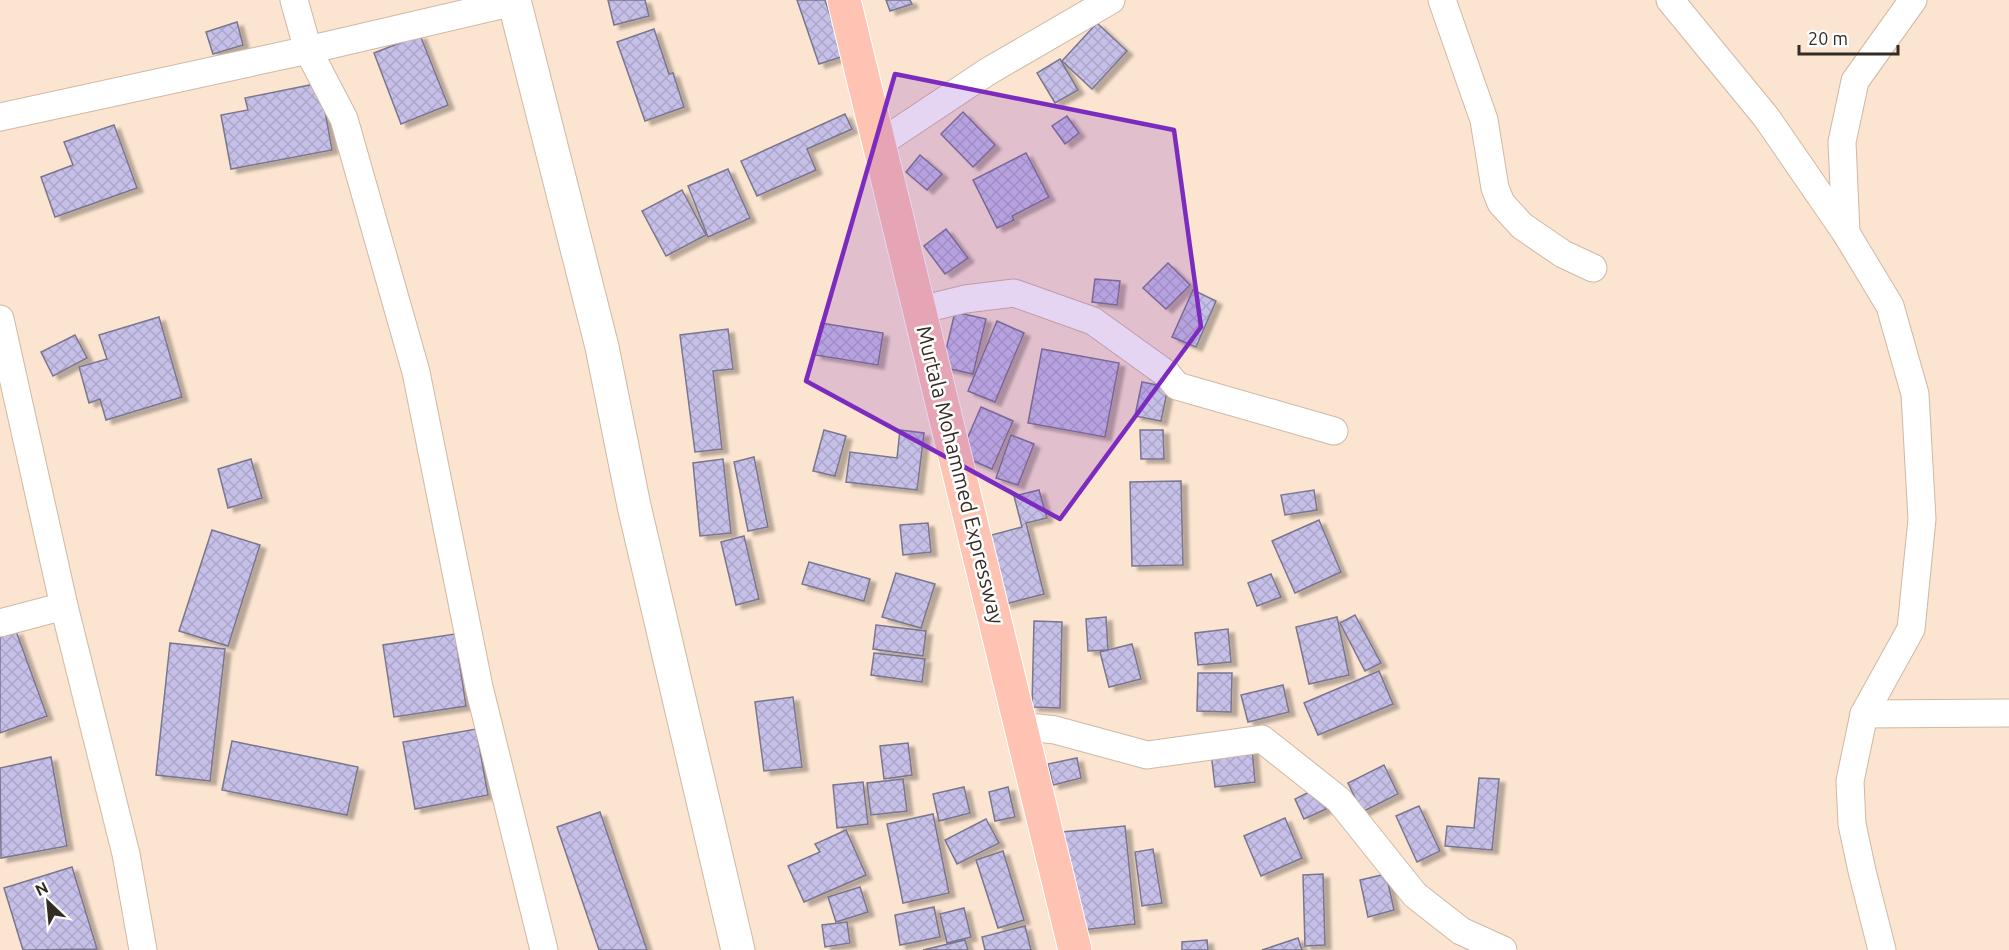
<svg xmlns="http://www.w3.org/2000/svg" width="2009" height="950" viewBox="0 0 2009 950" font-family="Ubuntu,sans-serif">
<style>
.building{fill:url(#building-cross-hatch);stroke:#7a768e;stroke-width:1.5;filter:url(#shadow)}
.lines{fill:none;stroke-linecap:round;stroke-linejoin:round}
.minor-casing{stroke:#cfb8a5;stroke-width:29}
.secondary-casing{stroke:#cfb8a5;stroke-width:35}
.primary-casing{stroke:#fff;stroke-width:35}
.minor{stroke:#fff;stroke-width:27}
.secondary{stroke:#fff;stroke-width:33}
.primary{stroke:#ffc3b3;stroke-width:33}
.marked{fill:#7b2cbf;fill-opacity:0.2;stroke:#7b2cbf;stroke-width:4.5;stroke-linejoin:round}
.labels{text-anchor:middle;stroke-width:5;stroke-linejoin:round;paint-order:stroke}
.street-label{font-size:21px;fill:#342b24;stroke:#fff}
</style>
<defs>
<pattern id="building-cross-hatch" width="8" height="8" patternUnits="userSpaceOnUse" patternTransform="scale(1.5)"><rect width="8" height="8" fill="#c6c0e9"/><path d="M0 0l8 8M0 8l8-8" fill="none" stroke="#aba5c8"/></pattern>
<filter id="shadow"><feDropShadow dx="6" dy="4" stdDeviation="1.5" flood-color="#0004"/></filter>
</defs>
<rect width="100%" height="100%" fill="#fbe4d0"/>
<g class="building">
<polygon points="608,0 645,0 649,16 614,25"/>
<polygon points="797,0 825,0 844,56 819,64"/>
<polygon points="886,0 910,0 912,4 890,11"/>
<polygon points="237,22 243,45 213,54 206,32"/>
<polygon points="1097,23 1127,51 1092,89 1062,61"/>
<polygon points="654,29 669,74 673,73 684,107 645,121 617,42"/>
<polygon points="420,35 448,105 401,124 374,53"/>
<polygon points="1060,59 1078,90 1055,103 1037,73"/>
<polygon points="320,83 332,150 231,169 221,115 248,110 245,98"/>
<polygon points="963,112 995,145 973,167 941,134"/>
<polygon points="845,114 852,129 807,149 816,170 757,196 741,161"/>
<polygon points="1067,116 1079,133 1065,144 1052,126"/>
<polygon points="114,125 137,188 55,217 41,177 73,165 64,142"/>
<polygon points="1026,153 1049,197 1012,216 1014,220 997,228 973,180"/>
<polygon points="920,155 942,174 927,190 906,172"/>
<polygon points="728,169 750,218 708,237 688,186"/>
<polygon points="682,190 706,235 666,256 642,211"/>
<polygon points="946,229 968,258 945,274 924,246"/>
<polygon points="1168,263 1190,285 1166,309 1143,288"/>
<polygon points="1095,279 1120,281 1117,305 1092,302"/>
<polygon points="1193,290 1216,301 1196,347 1172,337"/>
<polygon points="955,312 986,319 973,374 942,367"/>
<polygon points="159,317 182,397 106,420 100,399 89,403 79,367 107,359 99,335"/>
<polygon points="997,321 1024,333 995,402 968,391"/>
<polygon points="821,323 883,333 878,365 815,355"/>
<polygon points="728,329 733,369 713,371 722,449 695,452 680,335"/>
<polygon points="75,335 87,358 53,376 41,352"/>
<polygon points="1042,349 1119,363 1105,437 1028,423"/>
<polygon points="1142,382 1168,387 1161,421 1135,416"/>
<polygon points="981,407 1013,421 992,469 960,455"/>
<polygon points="824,430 846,436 835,476 813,471"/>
<polygon points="900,430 924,433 917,490 846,482 850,452 897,458"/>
<polygon points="1140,430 1163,430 1164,459 1141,459"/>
<polygon points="1011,435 1034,444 1018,485 996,478"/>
<polygon points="754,457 768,527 748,531 734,462"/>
<polygon points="251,459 262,498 228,508 218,469"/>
<polygon points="723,459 731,533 700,536 693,463"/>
<polygon points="1181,481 1183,565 1132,566 1130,482"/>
<polygon points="1039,490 1047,518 1026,523 1044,594 1005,604 988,536 1022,527 1014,496"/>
<polygon points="1314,490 1317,510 1285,515 1281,495"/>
<polygon points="1319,520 1341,572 1295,593 1272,541"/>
<polygon points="928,523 931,552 903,555 900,525"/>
<polygon points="212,530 260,545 228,646 179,631"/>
<polygon points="744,536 759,599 736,605 721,542"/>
<polygon points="809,562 870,579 864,601 802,584"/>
<polygon points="896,573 935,584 921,628 882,617"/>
<polygon points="1271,574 1281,597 1257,606 1248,583"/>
<polygon points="1355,615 1381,663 1365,671 1340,623"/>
<polygon points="1106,617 1108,650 1088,651 1086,619"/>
<polygon points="1337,617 1349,675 1309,684 1296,627"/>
<polygon points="1034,621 1062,622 1060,708 1032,707"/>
<polygon points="876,625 926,631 923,656 873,649"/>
<polygon points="1228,629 1231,662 1198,665 1195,633"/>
<polygon points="16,631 47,716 0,733 0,637"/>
<polygon points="455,634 466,706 394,717 383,645"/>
<polygon points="170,643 225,649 210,781 156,775"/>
<polygon points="1132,644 1141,679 1109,687 1100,652"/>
<polygon points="874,653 925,659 922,682 871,675"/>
<polygon points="1379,671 1393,704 1318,735 1304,703"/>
<polygon points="1198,673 1232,673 1231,712 1197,711"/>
<polygon points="1283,685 1289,712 1248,722 1241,695"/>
<polygon points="793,697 802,767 764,771 755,702"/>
<polygon points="476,729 488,795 415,809 403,742"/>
<polygon points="232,741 358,767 347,815 222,790"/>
<polygon points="908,743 912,775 884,779 880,746"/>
<polygon points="1252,748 1255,782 1215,787 1211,752"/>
<polygon points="51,757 67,846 1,858 0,768"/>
<polygon points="1077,758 1081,778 1053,785 1048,764"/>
<polygon points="1384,765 1398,794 1362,812 1348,783"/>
<polygon points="1479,778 1499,779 1492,850 1445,846 1447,826 1474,828"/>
<polygon points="903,779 907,811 871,815 867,783"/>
<polygon points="863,782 868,824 837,828 833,785"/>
<polygon points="964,787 970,813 939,821 933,794"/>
<polygon points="1008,787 1015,817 995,821 989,792"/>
<polygon points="1317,788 1326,809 1304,819 1295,799"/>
<polygon points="1419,806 1440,851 1417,862 1396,816"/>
<polygon points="600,812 647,950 599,950 557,827"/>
<polygon points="933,814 949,893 903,903 887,824"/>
<polygon points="1285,818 1302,858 1261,876 1244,836"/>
<polygon points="986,819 999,843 957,864 945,840"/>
<polygon points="1125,826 1135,924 1072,931 1062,832"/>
<polygon points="846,830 866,875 804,902 788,866 820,852 815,844"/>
<polygon points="1153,849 1162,903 1142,906 1135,852"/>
<polygon points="1003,851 1024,920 998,928 976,860"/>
<polygon points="72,867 97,949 23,950 4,888"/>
<polygon points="1323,874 1325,945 1305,946 1303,875"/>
<polygon points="1386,874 1394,910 1368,917 1360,880"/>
<polygon points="860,887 868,912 836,922 828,897"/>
<polygon points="934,907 940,937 900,945 895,915"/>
<polygon points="964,908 971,937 947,943 940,914"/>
<polygon points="847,922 850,943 825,947 822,925"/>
<polygon points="1025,926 1031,950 985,950 982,937"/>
<polygon points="1298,938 1302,950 1262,950"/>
<polygon points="965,940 968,950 923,950"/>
<polygon points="1207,940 1208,950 1182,950 1182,942"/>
</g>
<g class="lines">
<defs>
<g id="minor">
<polyline points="294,0 308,50 344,119 416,372 479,687 544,950"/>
<polyline points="1442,0 1484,120 1495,188 1501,203 1522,226 1563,254 1593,268"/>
<polyline points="1670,0 1766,117 1846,233 1890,306 1915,394 1922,519 1911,629 1864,714 1850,781 1852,824 1862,871 1882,950"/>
<polyline points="0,117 308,50 514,2"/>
<polyline points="879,144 987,72 1111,0"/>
<polyline points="1846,233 1842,142 1855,81 1913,0"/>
<polyline points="920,310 965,299 1014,293 1093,321 1168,375 1177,386 1334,431"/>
<polyline points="0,319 64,606 126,854 143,950"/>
<polyline points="0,623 64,606"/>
<polyline points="1864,714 2009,713"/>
<polyline points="1020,726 1055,730 1147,755 1262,739 1339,800 1415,895 1461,931 1503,950"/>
</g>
<polyline id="secondary" points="514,0 602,347 634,506 738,950"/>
<polyline id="primary" points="844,0 1075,950"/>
</defs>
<use href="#minor" class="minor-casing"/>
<use href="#secondary" class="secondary-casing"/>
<use href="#primary" class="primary-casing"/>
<use href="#minor" class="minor"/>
<use href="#secondary" class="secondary"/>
<use href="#primary" class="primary"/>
</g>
<path class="marked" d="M895 74 1174 130 1201 327 1060 519 806 381Z"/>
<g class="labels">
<g class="street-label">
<text transform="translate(960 475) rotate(76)" y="7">Murtala Mohammed Expressway</text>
</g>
</g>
<g transform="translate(48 902) rotate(334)" stroke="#ffffff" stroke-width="4.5" paint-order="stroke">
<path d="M0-4.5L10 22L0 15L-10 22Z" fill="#342b24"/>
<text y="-9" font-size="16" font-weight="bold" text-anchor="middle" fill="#342b24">N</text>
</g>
<path d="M1799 45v9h99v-9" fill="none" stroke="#342b24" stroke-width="3"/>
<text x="1808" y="45" font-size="18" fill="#342b24" stroke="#ffffff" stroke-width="4.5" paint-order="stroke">20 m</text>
</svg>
